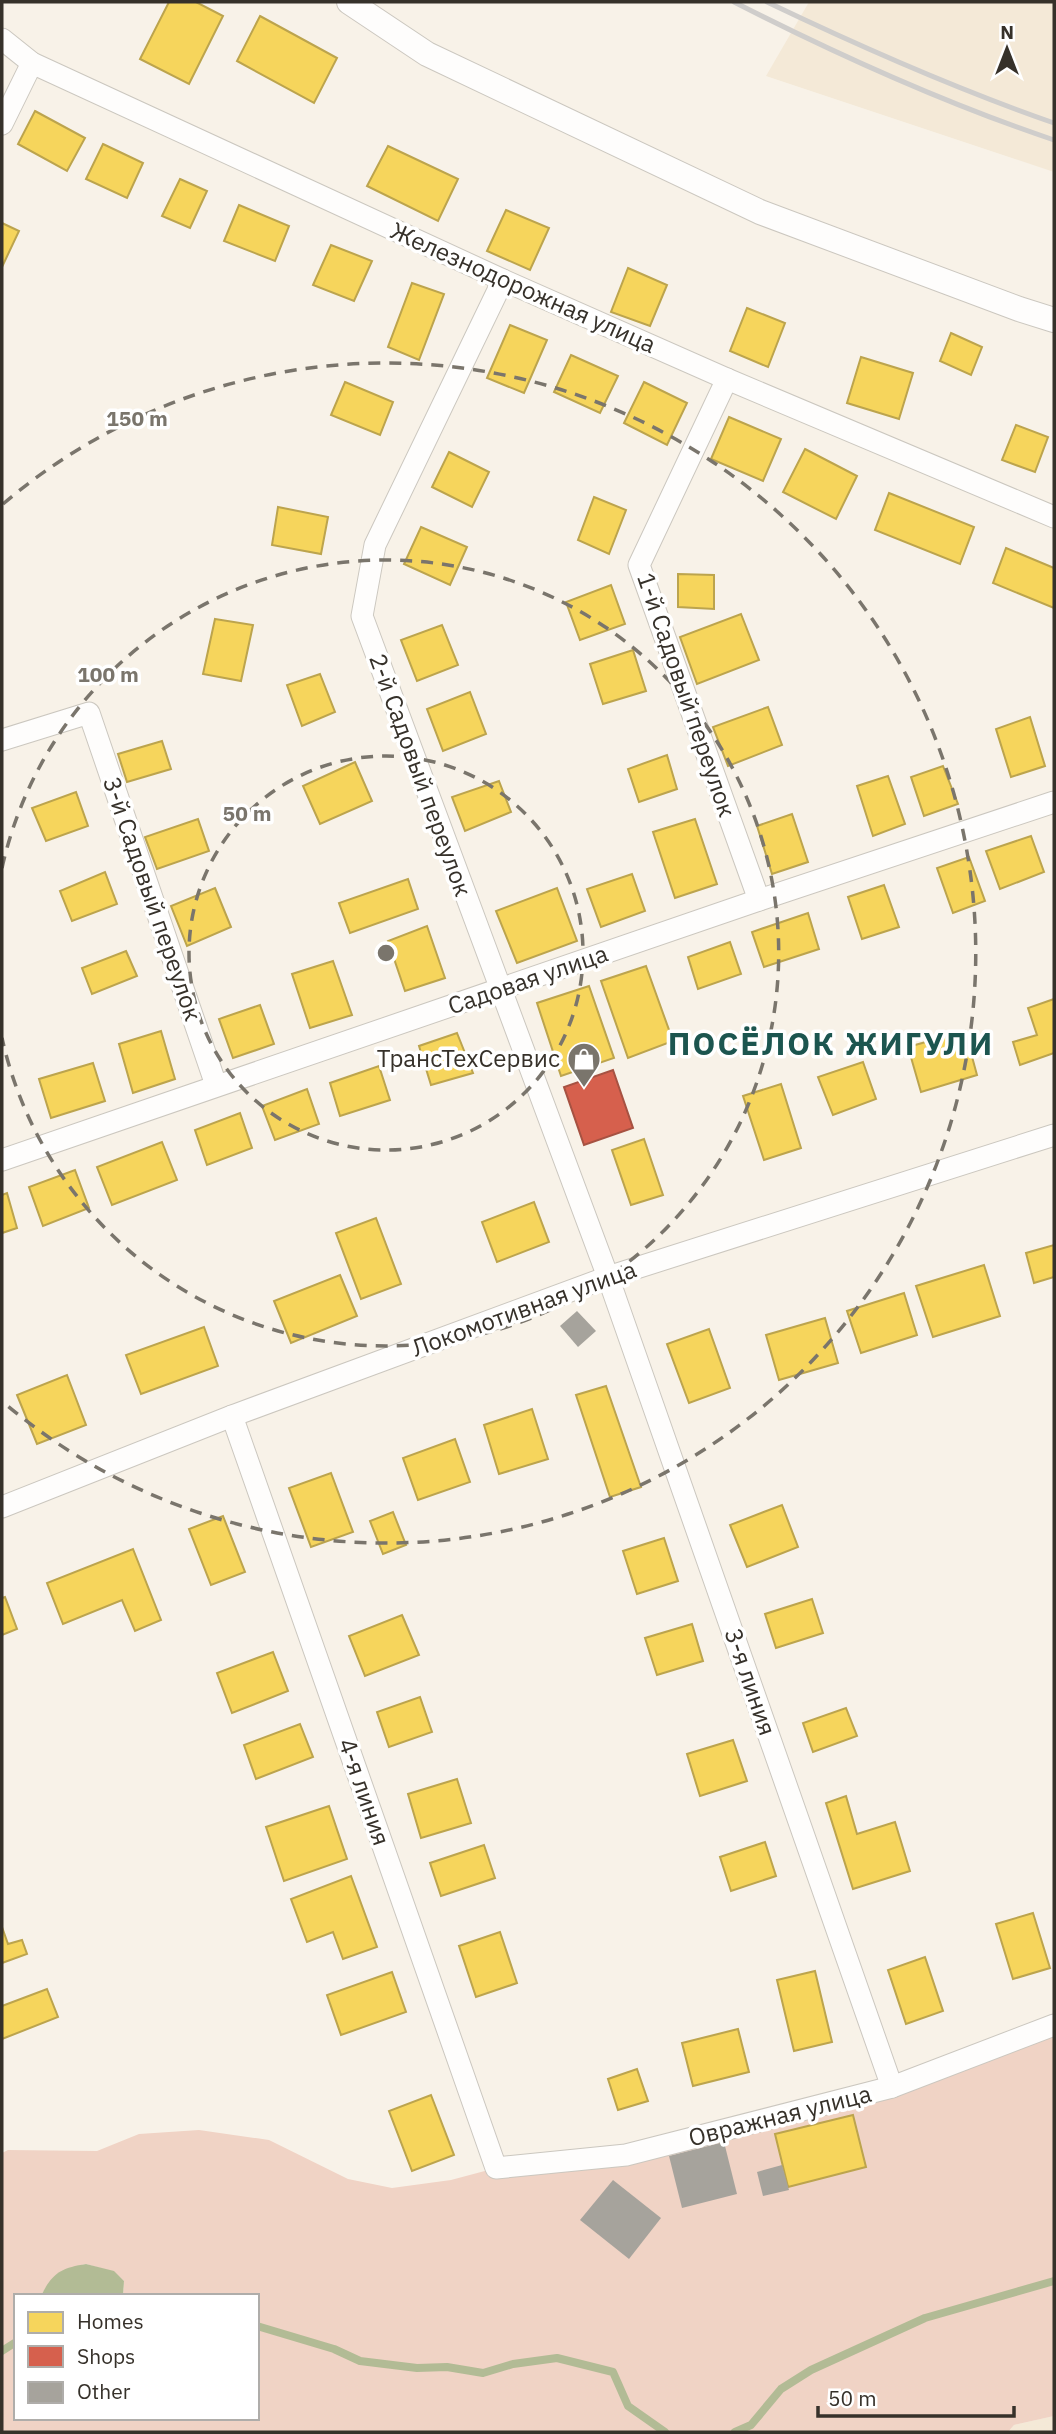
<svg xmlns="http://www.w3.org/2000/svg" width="1056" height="2434" viewBox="0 0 1056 2434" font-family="'IBM Plex Sans',sans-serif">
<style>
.built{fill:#f4e9d7}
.green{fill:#f0d3c5;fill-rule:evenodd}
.water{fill:#b2bb95}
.homes{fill:#f6d55c;stroke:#bca44d;stroke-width:2}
.shops{fill:#d6604d;stroke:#a65242;stroke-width:2}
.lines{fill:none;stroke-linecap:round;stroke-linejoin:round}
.stream{stroke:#b2bb95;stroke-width:8}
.building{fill:#a6a39c}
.minor-casing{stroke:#cbc7bf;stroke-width:23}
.tertiary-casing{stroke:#cbc7bf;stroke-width:26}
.minor{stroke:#fefdfc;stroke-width:21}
.tertiary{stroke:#fefdfc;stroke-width:24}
.rail{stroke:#cfcdcb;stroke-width:5}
.ring{fill:none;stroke:#7a756c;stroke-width:3.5;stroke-dasharray:12 9}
.labels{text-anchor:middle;stroke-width:7;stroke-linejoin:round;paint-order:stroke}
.street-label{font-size:24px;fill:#36312a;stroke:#fff}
.poi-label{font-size:24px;fill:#36312a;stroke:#fff;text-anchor:end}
.district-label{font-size:32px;font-weight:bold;letter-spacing:2px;fill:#1c554f;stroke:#fff}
.centre{fill:#7a756c;stroke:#fff;stroke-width:3.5}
.ring-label{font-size:21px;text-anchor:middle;font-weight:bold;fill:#7a756c;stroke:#fff;stroke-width:7;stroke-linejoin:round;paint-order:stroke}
</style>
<rect width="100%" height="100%" fill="#f8f2e8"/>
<g class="built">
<polygon points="809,2 1054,2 1054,172 766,76"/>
<polygon points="1054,2416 1054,2432 1008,2432 1014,2425"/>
</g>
<path class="green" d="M1054 2025V2416L1014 2425 1008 2432H2V2153L8 2150 97 2151 139 2134 199 2130 269 2140 348 2179 392 2188 451 2180 496 2168 626 2155 892 2087ZM86 2264 114 2272 124 2281 123 2296H257V2418H16V2348L14 2343 16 2296H41C49 2280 68 2267 86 2264Z"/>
<path class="water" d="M86 2264 114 2271 124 2281 123 2296H41C52 2273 61 2268 86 2264Z"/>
<g class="homes">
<polygon points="169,2 196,2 223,16 189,84 140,59"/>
<polygon points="260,16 337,58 314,103 237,61"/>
<polygon points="35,111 85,138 67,171 18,144"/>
<polygon points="103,144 143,163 127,198 86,179"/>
<polygon points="388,146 458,179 438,221 367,186"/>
<polygon points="180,179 207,191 190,228 162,216"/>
<polygon points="239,205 289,226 275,261 224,241"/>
<polygon points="506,210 549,228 530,270 487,251"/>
<polygon points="2,223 19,231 2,267"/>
<polygon points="331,245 372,261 354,301 313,285"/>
<polygon points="628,268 667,285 650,326 611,312"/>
<polygon points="412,283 444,294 419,360 388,347"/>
<polygon points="747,308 785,323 768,367 730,351"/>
<polygon points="510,325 547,340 524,393 487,378"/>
<polygon points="951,333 982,347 971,375 940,361"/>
<polygon points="571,355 618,376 600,413 554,392"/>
<polygon points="861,357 913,373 899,419 847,403"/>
<polygon points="345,382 393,402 380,435 331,415"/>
<polygon points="644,382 687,403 667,445 624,423"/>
<polygon points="729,417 781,439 763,481 711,459"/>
<polygon points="1016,425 1048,437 1035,472 1002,460"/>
<polygon points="805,449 857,476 836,519 783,492"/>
<polygon points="449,452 489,472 472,507 432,487"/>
<polygon points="889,493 974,527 960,564 875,530"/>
<polygon points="594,497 626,510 609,554 578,540"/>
<polygon points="278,507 328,517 321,554 272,545"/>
<polygon points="421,527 467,547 450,585 404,564"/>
<polygon points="1006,548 1054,568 1054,608 993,583"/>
<polygon points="678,574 714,575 714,609 678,607"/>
<polygon points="611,585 625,624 580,640 566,602"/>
<polygon points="741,614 759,660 697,684 680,637"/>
<polygon points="215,619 253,625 241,681 203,674"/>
<polygon points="442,625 458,665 417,681 401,640"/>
<polygon points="633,650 646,691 603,704 590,664"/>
<polygon points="320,674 335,712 302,726 287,685"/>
<polygon points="470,692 486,734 443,751 427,709"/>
<polygon points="768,707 782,745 728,766 713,727"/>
<polygon points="1030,717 1045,766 1011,777 996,729"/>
<polygon points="162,741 171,769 127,782 118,754"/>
<polygon points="667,755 677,789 639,802 628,769"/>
<polygon points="355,762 372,801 320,824 303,786"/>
<polygon points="943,766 958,804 924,816 911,777"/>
<polygon points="888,776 905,824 873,836 857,786"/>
<polygon points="499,781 511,812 465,831 452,797"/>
<polygon points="76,792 88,826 46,841 32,808"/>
<polygon points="792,814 808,862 772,874 757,826"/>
<polygon points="198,819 209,851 157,869 145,837"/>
<polygon points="695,819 717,884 675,898 653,832"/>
<polygon points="1031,836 1044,872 1000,889 986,851"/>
<polygon points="969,857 985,901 953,913 937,868"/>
<polygon points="105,872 117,904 72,921 60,891"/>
<polygon points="632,874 645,911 601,927 587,889"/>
<polygon points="408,879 418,909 350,933 339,903"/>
<polygon points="884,885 899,927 862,939 848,897"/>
<polygon points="215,888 231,927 187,946 171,906"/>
<polygon points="557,888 577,941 517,963 496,911"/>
<polygon points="808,913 819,949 764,967 752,932"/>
<polygon points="427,926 445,978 405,991 388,941"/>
<polygon points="730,942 741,974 698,989 688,957"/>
<polygon points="126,951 137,976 92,994 82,968"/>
<polygon points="333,961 352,1015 310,1028 292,974"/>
<polygon points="646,966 673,1041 628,1058 601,981"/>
<polygon points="589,986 614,1058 561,1076 537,1003"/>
<polygon points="1054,999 1054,1053 1020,1065 1013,1042 1037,1035 1028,1008"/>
<polygon points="260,1005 274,1044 233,1058 219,1019"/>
<polygon points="161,1031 175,1079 133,1093 119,1044"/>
<polygon points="965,1031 977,1075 921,1092 908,1047"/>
<polygon points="457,1033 473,1073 431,1085 419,1046"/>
<polygon points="863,1062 876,1099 833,1115 818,1077"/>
<polygon points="93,1063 105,1101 51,1118 39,1079"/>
<polygon points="379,1066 390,1100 340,1116 330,1083"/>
<polygon points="781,1084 801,1148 764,1160 743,1096"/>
<polygon points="307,1089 319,1124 275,1140 262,1106"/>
<polygon points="240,1113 252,1148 207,1165 195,1130"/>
<polygon points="644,1139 663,1195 631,1205 612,1150"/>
<polygon points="162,1142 177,1180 112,1205 97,1167"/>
<polygon points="75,1170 89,1208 43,1226 29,1187"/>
<polygon points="7,1193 17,1228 2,1233 2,1195"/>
<polygon points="534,1202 549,1242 497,1262 482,1222"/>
<polygon points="376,1218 401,1284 361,1299 336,1233"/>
<polygon points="1054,1245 1054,1277 1034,1283 1026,1253"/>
<polygon points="984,1265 1000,1316 933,1337 916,1286"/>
<polygon points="340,1275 357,1316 291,1343 274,1301"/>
<polygon points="904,1293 917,1335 861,1353 847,1311"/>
<polygon points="825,1318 838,1363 779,1380 766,1335"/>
<polygon points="204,1327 218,1366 141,1394 126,1355"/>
<polygon points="709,1329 730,1388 689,1403 667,1344"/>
<polygon points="67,1375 86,1425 37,1444 17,1395"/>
<polygon points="606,1386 641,1487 610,1497 576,1395"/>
<polygon points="532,1409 548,1459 499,1474 484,1425"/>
<polygon points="455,1439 470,1482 418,1500 403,1458"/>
<polygon points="331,1473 353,1532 311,1547 289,1488"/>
<polygon points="782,1505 798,1547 747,1567 730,1525"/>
<polygon points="393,1512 406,1545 383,1554 370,1521"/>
<polygon points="223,1516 245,1572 211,1585 189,1529"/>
<polygon points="664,1538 678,1581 637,1594 623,1551"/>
<polygon points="133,1549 161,1620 135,1631 122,1600 63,1624 47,1583"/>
<polygon points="5,1597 17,1629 2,1635 2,1598"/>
<polygon points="812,1599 823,1633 776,1648 765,1614"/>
<polygon points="402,1615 419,1655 365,1676 349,1636"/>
<polygon points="692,1624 703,1661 657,1675 645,1638"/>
<polygon points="273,1652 288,1691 232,1713 217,1673"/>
<polygon points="420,1697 432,1732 389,1747 377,1712"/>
<polygon points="846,1708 857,1736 813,1752 803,1723"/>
<polygon points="300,1724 313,1757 256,1779 244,1745"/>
<polygon points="733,1740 747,1781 700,1796 687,1754"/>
<polygon points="457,1779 471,1823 421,1838 408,1794"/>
<polygon points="846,1796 857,1834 895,1822 910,1871 853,1889 826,1803"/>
<polygon points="329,1806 347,1859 284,1881 266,1827"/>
<polygon points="765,1842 776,1876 731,1891 720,1857"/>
<polygon points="484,1845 495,1878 441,1896 430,1863"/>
<polygon points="351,1876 377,1947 343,1959 333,1932 307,1942 291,1899"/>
<polygon points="1033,1913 1050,1968 1013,1979 996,1924"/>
<polygon points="2,1927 8,1944 22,1940 27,1954 2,1963"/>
<polygon points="500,1932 517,1983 476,1997 459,1946"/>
<polygon points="925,1957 943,2011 906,2024 888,1970"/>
<polygon points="815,1971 832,2042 794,2051 777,1980"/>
<polygon points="392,1972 406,2012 341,2035 327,1995"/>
<polygon points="47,1989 58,2017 2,2039 2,2006"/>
<polygon points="738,2029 749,2072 693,2086 682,2043"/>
<polygon points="637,2069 648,2101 618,2110 608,2079"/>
<polygon points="431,2095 454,2155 412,2171 389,2111"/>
<polygon points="853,2115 866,2167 788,2187 775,2134"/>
</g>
<polygon class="shops" points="613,1070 633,1128 584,1145 564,1087"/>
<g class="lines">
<g class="stream">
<polyline points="257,2326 334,2349 360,2361 417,2368 447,2367 483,2373 513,2364 557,2358 613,2372 628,2406 665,2432"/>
<polyline points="2,2351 16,2342"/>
<polyline points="735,2432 751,2425 781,2389 811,2370 925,2318 1054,2281"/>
</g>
</g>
<g class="building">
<polygon points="577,1311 596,1331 578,1347 560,1326"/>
<polygon points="724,2142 737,2194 682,2208 669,2156"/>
<polygon points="782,2165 789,2190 763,2196 757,2172"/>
<polygon points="613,2180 661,2218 629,2259 580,2220"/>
</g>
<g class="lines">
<defs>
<g id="minor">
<polyline points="2,39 32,63 503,280 727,379 1054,517"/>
<polyline points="2,124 32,63"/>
<polyline points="503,280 375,545 362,616 608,1277 892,2087"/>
<polyline points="727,379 639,565 759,900"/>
<polyline points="2,740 89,713 216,1085"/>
<polyline points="2,1160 759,900 1054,802"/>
<polyline points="232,1416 496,2168 626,2155 892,2087 1054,2025"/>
<polyline points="2,1507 232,1416 608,1277 1054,1135"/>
</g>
<polyline id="tertiary" points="349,2 427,54 760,212 1019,309 1054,320"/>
</defs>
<use href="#minor" class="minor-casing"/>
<use href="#tertiary" class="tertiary-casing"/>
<use href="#minor" class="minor"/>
<use href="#tertiary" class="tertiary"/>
<g class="rail">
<path d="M734 2C838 55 944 103 1054 140"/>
<path d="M767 2C861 47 956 89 1054 123"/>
</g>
</g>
<g class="ring">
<circle cx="386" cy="953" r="197"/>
<path d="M2 868A393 393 0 1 1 2 1038"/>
<path d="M3 504A590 590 0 1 1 3 1402"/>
</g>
<defs>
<symbol id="shop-pin" viewBox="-11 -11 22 30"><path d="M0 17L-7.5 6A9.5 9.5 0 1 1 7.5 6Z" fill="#7a756c" stroke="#fff"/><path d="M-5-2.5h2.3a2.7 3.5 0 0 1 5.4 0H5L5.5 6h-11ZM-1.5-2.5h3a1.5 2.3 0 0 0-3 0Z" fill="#fff"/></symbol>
</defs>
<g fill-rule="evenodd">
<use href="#shop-pin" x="565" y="1040" width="38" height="52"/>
</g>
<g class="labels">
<g class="street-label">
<text transform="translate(523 288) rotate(24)" y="8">Железнодорожная улица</text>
<text transform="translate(686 695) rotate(71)" y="8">1-й Садовый переулок</text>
<text transform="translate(420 775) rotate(70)" y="8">2-й Садовый переулок</text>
<text transform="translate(152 899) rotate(71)" y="8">3-й Садовый переулок</text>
<text transform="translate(528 980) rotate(-19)" y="8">Садовая улица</text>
<text transform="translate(524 1309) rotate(-20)" y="8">Локомотивная улица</text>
<text transform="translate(750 1682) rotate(71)" y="8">3-я линия</text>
<text transform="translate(364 1792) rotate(71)" y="8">4-я линия</text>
<text transform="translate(780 2116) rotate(-14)" y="8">Овражная улица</text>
</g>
<g class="poi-label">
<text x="560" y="1067">ТрансТехСервис</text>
</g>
<g class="district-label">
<text x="831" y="1055">ПОСЁЛОК ЖИГУЛИ</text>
</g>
</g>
<circle cx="386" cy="953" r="10" class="centre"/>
<g class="ring-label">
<text x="137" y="426">150 m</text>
<text x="108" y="682">100 m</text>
<text x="247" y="821">50 m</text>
</g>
<rect width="1056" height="2434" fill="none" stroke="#36312a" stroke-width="7"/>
<rect x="14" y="2294" width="245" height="126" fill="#ffffff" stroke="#afadaa" stroke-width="2"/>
<rect x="28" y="2312" width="35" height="21" fill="#f6d55c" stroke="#afadaa" stroke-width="2"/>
<text x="77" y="2329" font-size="21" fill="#36312a">Homes</text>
<rect x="28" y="2346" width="35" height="21" fill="#d6604d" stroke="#afadaa" stroke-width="2"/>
<text x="77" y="2364" font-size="21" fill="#36312a">Shops</text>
<rect x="28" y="2382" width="35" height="21" fill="#a6a39c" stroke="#afadaa" stroke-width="2"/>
<text x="77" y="2399" font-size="21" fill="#36312a">Other</text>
<g transform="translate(1007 49)" stroke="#ffffff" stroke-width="5" paint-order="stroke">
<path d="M0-5L12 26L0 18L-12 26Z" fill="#36312a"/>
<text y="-10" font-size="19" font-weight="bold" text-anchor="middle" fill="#36312a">N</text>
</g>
<path d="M818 2406v10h196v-10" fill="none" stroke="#36312a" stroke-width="3.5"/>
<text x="828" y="2406" font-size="21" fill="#36312a" stroke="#ffffff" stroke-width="5" paint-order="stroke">50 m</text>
</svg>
